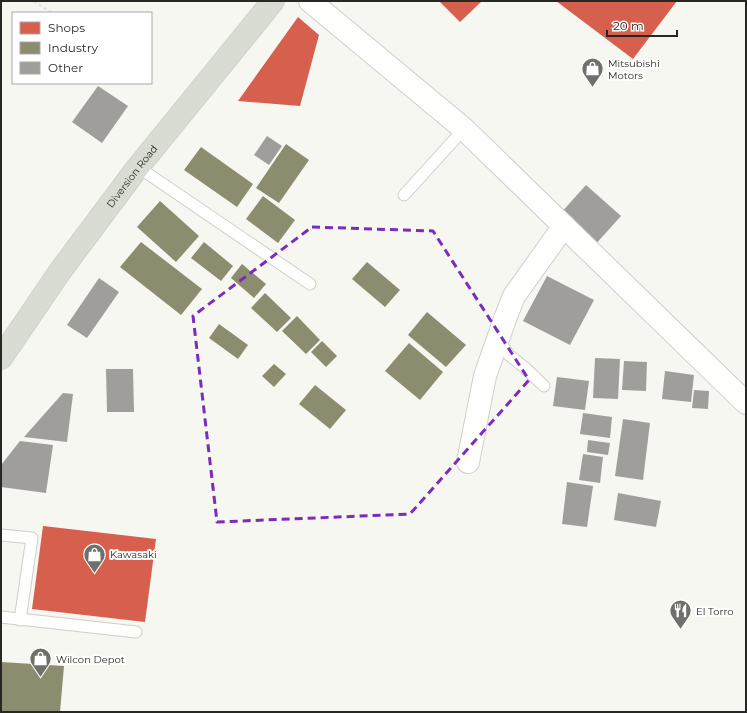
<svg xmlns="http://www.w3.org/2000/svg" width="747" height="713" viewBox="0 0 747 713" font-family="Montserrat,sans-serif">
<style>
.shops{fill:#d6604d}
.industry{fill:#8c8c6e}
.building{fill:#9f9e9a}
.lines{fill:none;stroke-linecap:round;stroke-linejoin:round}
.service-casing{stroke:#cececa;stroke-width:13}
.minor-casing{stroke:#cececa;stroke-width:24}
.tertiary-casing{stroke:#cececa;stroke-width:24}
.trunk-casing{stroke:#d1d1ce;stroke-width:24}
.path{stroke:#e0e0de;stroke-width:2.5;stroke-dasharray:3 3;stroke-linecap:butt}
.service{stroke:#fefefd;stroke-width:11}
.minor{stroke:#fefefd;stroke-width:22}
.tertiary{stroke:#fefefd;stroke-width:22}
.trunk{stroke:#d8dcd2;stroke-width:22}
.marked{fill:none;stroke:#7b2cbf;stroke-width:3;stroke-dasharray:8 5;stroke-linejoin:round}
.labels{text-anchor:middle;stroke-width:4;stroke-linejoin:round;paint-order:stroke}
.poi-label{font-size:10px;fill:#272823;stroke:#fff;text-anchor:start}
.street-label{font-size:10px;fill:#272823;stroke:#fff}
</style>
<rect width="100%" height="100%" fill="#f7f7f2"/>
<g class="shops">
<polygon points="439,1 482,1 460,22"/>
<polygon points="556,1 677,1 633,59"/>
<polygon points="298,17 319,35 300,106 238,101"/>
<polygon points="43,526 156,539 145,622 32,609"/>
</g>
<g class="industry">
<polygon points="286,144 309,160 279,203 256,188"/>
<polygon points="201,147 253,184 237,207 184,170"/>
<polygon points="263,196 295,220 278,243 246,219"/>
<polygon points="160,201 199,236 176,262 137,227"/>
<polygon points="141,242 202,289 181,315 120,267"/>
<polygon points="204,242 233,266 221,281 191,258"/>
<polygon points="367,262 400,290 385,307 352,279"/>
<polygon points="242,264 266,284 254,298 231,278"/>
<polygon points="265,293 291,318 277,332 251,308"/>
<polygon points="427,312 466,345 446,367 408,335"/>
<polygon points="297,316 320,340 306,354 282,331"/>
<polygon points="219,324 248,345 238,359 209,338"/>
<polygon points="322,341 337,356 326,367 311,352"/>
<polygon points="409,343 443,372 420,400 385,371"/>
<polygon points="274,364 286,374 274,387 262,376"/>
<polygon points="315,385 346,410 330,429 299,404"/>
<polygon points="1,662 64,666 60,712 1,712"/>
</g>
<g class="building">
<polygon points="98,86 128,106 102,143 72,122"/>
<polygon points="267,136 282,146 269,165 254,155"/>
<polygon points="586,185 621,216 594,246 559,215"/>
<polygon points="547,276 594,300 570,345 523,321"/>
<polygon points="99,278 119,292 87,338 67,325"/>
<polygon points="595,358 620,359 618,399 593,398"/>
<polygon points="624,361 647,362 646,391 622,390"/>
<polygon points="106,369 133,369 134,412 107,412"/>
<polygon points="665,371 694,375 691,402 662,399"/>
<polygon points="557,377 589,381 585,410 553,406"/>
<polygon points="694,390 709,391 708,409 692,408"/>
<polygon points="63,393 73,394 67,442 24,437"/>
<polygon points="583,413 612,417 610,438 580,434"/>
<polygon points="623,419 650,423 643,480 615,476"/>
<polygon points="588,440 610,443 608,455 587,452"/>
<polygon points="20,441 53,445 46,493 1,487 1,465"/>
<polygon points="583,454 603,457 600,483 579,480"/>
<polygon points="567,482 593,486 587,527 562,524"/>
<polygon points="618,493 661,501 656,527 614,520"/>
</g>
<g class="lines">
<defs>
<g id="service">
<polyline points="138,167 310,284"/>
<polyline points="404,195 464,129"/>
<polyline points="498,339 509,355 524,367 544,386"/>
<polyline points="1,535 32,538 20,620"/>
<polyline points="1,617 136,632"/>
</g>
<polyline id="minor" points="468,462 485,376 505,319 514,296 564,226"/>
<polyline id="tertiary" points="310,1 464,129 746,403"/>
<g id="trunk">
<path id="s1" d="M1 358 61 270 138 167 273 1"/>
</g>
</defs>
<use href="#service" class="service-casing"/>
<use href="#minor" class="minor-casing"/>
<use href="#tertiary" class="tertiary-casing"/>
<use href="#trunk" class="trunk-casing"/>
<polyline class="path" points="34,1 52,13"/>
<use href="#service" class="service"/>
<use href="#minor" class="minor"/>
<use href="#tertiary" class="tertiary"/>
<use href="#trunk" class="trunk"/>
</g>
<path class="marked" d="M312 227 433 231 529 380 410 514 217 522 193 316Z"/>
<defs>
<symbol id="shop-pin" viewBox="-11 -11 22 30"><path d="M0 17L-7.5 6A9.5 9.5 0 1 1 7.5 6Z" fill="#70706b" stroke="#fff"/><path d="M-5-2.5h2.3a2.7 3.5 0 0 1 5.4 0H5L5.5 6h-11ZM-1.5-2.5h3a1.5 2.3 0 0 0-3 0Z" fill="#fff"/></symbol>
<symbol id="restaurant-pin" viewBox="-11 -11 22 30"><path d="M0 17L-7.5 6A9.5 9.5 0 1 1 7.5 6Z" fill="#70706b" stroke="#fff"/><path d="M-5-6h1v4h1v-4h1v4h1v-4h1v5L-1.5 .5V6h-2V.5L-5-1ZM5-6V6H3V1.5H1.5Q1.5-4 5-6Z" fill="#fff"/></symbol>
</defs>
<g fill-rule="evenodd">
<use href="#shop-pin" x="580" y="56" width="25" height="34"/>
<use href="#shop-pin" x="82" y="542" width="25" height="34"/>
<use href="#restaurant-pin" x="668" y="598" width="25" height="34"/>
<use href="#shop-pin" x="28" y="646" width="25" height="34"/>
</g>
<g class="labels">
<g class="poi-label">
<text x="608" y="67">Mitsubishi<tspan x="608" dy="12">Motors</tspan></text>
<text x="110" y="558">Kawasaki</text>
<text x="696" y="615">El Torro</text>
<text x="56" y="663">Wilcon Depot</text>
</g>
<g class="street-label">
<text dy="4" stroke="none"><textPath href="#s1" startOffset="224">Diversion Road</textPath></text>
</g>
</g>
<rect width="747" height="713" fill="none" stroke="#272823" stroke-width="4"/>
<rect x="12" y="12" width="140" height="72" fill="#ffffff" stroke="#a9a9a7"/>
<rect x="20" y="22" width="20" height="12" fill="#d6604d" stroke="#a9a9a7"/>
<text x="48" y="32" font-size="12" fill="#272823">Shops</text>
<rect x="20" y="42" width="20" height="12" fill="#8c8c6e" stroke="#a9a9a7"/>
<text x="48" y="52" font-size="12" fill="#272823">Industry</text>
<rect x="20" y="62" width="20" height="12" fill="#9f9e9a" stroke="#a9a9a7"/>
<text x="48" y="72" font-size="12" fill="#272823">Other</text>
<path d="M607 30v6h70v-6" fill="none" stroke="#272823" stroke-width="2"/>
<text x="613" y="30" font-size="12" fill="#272823" stroke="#ffffff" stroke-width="3" paint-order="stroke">20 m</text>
</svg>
